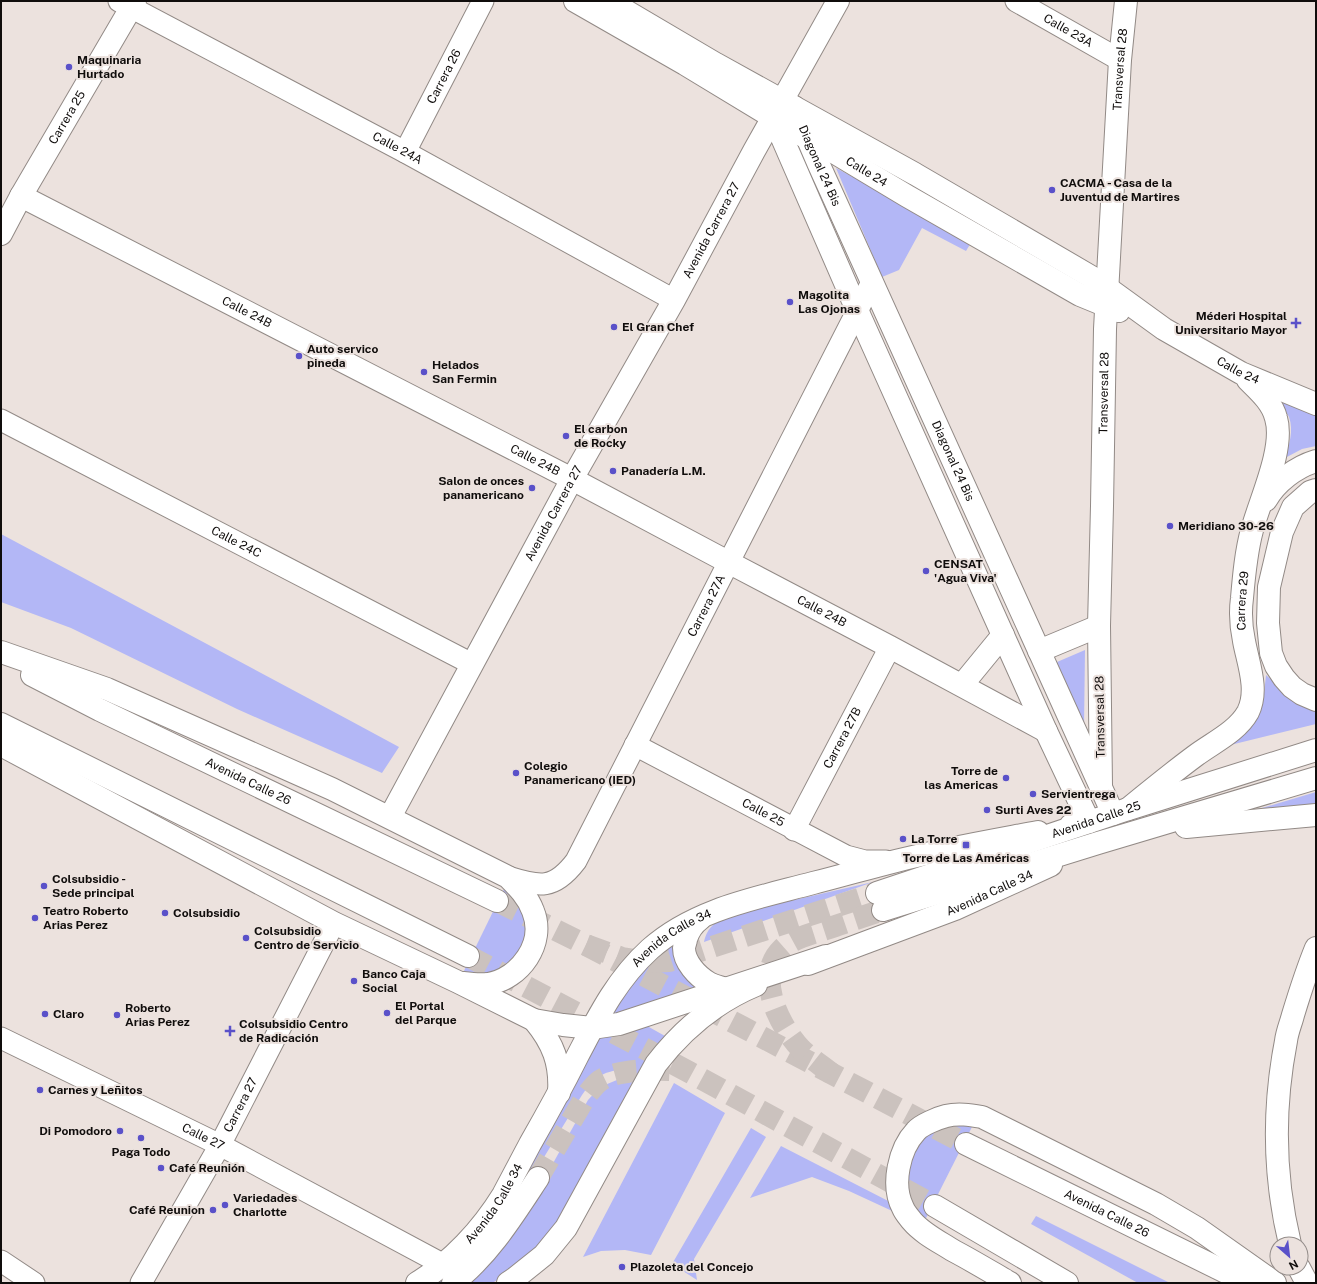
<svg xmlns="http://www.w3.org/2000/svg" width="1317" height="1284" viewBox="0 0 1317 1284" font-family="'Public Sans',sans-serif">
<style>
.green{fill:#b3b7f6}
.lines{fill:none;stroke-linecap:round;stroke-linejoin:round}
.primary-tunnel{stroke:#cbc2be;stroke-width:22;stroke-dasharray:22 11;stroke-linecap:butt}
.highway-tunnel{stroke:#cbc2be;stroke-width:22;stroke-dasharray:22 11;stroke-linecap:butt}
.street-casing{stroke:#928a86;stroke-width:23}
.secondary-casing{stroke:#928a86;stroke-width:24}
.primary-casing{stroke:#928a86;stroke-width:24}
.highway-casing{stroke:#928a86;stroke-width:24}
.street{stroke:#fff;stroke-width:21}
.secondary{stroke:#fff;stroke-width:22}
.primary{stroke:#fff;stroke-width:22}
.highway{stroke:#fff;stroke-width:22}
.poi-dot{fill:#5a51c9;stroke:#ece2de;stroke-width:1.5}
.labels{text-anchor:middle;stroke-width:4;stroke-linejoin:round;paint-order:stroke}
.street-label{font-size:12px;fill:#100d0c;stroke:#ece2de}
.poi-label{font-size:12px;font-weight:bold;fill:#100d0c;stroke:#ece2de;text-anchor:start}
</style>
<rect width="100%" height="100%" fill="#ece2de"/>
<g class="green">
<polygon points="836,168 972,241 966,251 922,228 899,270 882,277"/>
<path d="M1278 400 1316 415V446L1302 449 1285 458C1289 445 1294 431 1289 417 1286 411 1282 405 1278 400Z"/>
<polygon points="1,534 349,720 399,747 382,773 237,709 71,628 1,602"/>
<polygon points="1085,650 1084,728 1057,662"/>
<polygon points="1266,675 1287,694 1316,711 1316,724 1214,749 1255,714 1264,694"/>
<polygon points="1316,792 1316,803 1271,813 1232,817"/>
<path d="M873 882 704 942C707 926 718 920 732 914Z"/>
<polygon points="507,883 517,895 531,932 511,971 461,977"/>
<polygon points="681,936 713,991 605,1023 631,980"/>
<path d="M640 1022 665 1036 648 1057 633 1081 566 1216 538 1251 508 1274 492 1283H458L541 1185 588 1100 600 1087 629 1075 628 1069C604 1071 596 1075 582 1095L516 1203 446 1283H431L450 1270 597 1033Z"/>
<polygon points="674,1083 725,1113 651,1255 625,1250 601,1251 583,1257"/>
<polygon points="975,1121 922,1226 903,1196 907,1152 921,1133"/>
<polygon points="751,1128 766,1137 694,1259 697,1280 672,1264"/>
<polygon points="781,1146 898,1206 903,1216 849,1191 812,1177 750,1198"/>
<polygon points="1036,1216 1170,1283 1138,1283 1031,1224"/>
</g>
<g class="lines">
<g class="primary-tunnel">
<polyline points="497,901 586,945 966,1144"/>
<polyline points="468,956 689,1072 935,1206"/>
<path d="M538 1178 586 1096C590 1091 595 1084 601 1080 617 1070 652 1069 670 1070"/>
</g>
<g class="highway-tunnel">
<polyline points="586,945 622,958 647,962 669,961 877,893"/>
<path d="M832 1074C822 1066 810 1058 801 1049 779 1026 754 976 782 949 793 938 811 934 826 929 845 923 864 916 883 910"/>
</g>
<defs>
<g id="street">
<path id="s1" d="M119 1 405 152 674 300"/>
<path id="s2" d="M1016 1 1120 60"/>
<path id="s3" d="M405 152 483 1"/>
<path id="s4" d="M1 420 472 664"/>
<path id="s5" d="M635 745 846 856 865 861H886"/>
<path id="s6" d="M794 830 890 647"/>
<path id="s7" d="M508 877C540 887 554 890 576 861L872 282"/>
<path id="s8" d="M1 1038 220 1145 444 1265"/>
<polyline points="1,1261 34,1283"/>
<path id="s9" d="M141 1283 220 1145 334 923"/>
</g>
<g id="secondary">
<path id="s10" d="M575 1 685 64 807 138 837 154 907 196 1080 295 1119 311"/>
<path id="s11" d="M609 1 716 64 915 174 1095 279 1164 329 1241 373 1316 404"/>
<path id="s12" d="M794 107 819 165 1113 814"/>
<polyline points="773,117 857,310 1046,731 1089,822 1071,825"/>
<path id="s13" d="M21 196 572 479 728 562 890 647 1046 731"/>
<path id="s14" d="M1 234 21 196 135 1"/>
<path d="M1266 500C1276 482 1296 467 1316 461"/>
<polyline points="1039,651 1099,626"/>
<polyline points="962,685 1003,635"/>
<path id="s15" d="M1101 786 1099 626 1102 506 1105 329 1120 60 1126 1"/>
<path id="s16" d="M1128 809C1150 791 1172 773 1195 756 1212 743 1237 732 1248 712 1259 690 1248 663 1244 641 1241 627 1240 613 1242 598 1244 575 1246 552 1252 530 1260 500 1285 448 1276 418 1272 402 1259 391 1248 380"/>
<path id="s17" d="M390 817 572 479 674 300 754 151 838 1"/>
<path d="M700 919C693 924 689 930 686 939 686 942 684 945 684 948 684 962 697 976 709 983 714 986 721 987 726 989"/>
<path id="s18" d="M808 964 955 909 1051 865"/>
<path id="s19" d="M417 1283C452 1262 482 1229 503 1195 512 1178 521 1161 530 1144 546 1116 562 1087 577 1057 598 1017 616 980 650 949 695 909 757 898 813 883 841 876 868 868 896 861 943 849 990 841 1038 832"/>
<path d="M508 1283 514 1279 544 1255 566 1228 656 1064C683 1029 715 1002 756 985"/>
</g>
<g id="primary">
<path d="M1 652 107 689 332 789 508 877C518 887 528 897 533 911 546 943 520 979 488 984 480 985 471 984 463 983"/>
<path id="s20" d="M32 675 100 710 497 901"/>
<polyline points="1,724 468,956"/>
<polyline points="1,745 334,923 458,982 534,1020 563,1025 592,1028 619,1024 826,956"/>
<path d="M534 1020C553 1043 561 1063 559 1093"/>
<path id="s21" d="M966 1144 1248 1283"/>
<polyline points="935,1206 1067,1283"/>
<path d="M453 1283C489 1255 513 1216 538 1178"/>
<path d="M1010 1283C991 1272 973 1261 954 1251 940 1242 923 1234 912 1221 909 1217 905 1213 903 1208 891 1185 899 1149 916 1131 921 1125 938 1118 946 1116 958 1113 970 1115 982 1117L1156 1204 1197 1228 1275 1283"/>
</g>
<g id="highway">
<polyline points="1316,490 1310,492 1293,507 1282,532 1269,587 1268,623 1271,653 1276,666 1284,678 1292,687 1302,694 1316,700"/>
<polyline points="1186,827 1316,815"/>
<path id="s22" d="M877 893 1122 811 1316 750"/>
<polyline points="883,910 1098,843 1316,778"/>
<path d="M1290 1244C1274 1178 1273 1108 1286 1041 1287 1032 1291 1023 1293 1015 1300 992 1307 970 1316 948"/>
<polyline points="1299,1268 1307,1283"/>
</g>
</defs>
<use href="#street" class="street-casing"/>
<use href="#secondary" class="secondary-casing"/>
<use href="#primary" class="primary-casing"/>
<use href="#highway" class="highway-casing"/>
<use href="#street" class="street"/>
<use href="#secondary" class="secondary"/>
<use href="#primary" class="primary"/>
<use href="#highway" class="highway"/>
</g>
<g class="poi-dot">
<circle cx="69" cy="67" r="4"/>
<circle cx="1052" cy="190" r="4"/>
<circle cx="790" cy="302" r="4"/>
<path d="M1294 317h4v4h4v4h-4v4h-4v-4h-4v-4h4z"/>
<circle cx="614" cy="327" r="4"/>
<circle cx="299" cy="356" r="4"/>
<circle cx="424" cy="372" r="4"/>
<circle cx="566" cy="436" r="4"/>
<circle cx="613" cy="471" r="4"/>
<circle cx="532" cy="488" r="4"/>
<circle cx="1170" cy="526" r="4"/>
<circle cx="926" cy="571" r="4"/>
<circle cx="516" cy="773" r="4"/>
<circle cx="1006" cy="778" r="4"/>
<circle cx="1033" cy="794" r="4"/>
<circle cx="987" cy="810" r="4"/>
<circle cx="903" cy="839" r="4"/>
<rect x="962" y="841" width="8" height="8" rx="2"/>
<circle cx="44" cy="886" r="4"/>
<circle cx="165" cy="913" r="4"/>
<circle cx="35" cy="918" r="4"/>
<circle cx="246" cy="938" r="4"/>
<circle cx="354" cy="981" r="4"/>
<circle cx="387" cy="1013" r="4"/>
<circle cx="45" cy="1014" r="4"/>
<circle cx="117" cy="1015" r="4"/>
<path d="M228 1025h4v4h4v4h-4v4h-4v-4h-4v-4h4z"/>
<circle cx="40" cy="1090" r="4"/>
<circle cx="120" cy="1131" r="4"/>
<circle cx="141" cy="1138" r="4"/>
<circle cx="161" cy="1168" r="4"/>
<circle cx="225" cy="1205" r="4"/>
<circle cx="213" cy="1210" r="4"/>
<circle cx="622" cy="1267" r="4"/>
</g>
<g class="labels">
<g class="street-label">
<text dy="4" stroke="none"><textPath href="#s2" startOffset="60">Calle 23A</textPath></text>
<text dy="4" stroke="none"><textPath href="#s15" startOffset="717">Transversal 28</textPath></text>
<text dy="4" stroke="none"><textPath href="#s3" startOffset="85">Carrera 26</textPath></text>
<text dy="4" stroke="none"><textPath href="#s14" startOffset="134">Carrera 25</textPath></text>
<text dy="4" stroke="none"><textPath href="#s1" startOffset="315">Calle 24A</textPath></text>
<text dy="4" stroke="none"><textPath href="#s12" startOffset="64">Diagonal 24 Bis</textPath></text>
<text dy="4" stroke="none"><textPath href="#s10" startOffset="338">Calle 24</textPath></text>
<text dy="4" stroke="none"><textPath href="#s17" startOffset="669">Avenida Carrera 27</textPath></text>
<text dy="4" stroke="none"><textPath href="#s13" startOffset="254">Calle 24B</textPath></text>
<text dy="4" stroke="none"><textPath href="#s11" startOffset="730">Calle 24</textPath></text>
<text dy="4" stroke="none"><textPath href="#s15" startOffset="393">Transversal 28</textPath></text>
<text dy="4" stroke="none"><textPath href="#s13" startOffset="578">Calle 24B</textPath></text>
<text dy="4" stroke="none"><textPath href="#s12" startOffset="388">Diagonal 24 Bis</textPath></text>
<text dy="4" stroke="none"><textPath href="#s17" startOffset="345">Avenida Carrera 27</textPath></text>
<text dy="4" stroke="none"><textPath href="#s4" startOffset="265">Calle 24C</textPath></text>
<text dy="4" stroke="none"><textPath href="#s16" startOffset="268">Carrera 29</textPath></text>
<text dy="4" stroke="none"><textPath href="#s7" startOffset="364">Carrera 27A</textPath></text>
<text dy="4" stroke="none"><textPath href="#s13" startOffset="902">Calle 24B</textPath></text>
<text transform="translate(1100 717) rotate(-91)" y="4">Transversal 28</text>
<text dy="4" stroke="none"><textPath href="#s6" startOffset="104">Carrera 27B</textPath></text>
<text dy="4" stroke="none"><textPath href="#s20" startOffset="241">Avenida Calle 26</textPath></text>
<text dy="4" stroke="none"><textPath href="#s5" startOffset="145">Calle 25</textPath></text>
<text dy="4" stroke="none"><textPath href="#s22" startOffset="231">Avenida Calle 25</textPath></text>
<text dy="4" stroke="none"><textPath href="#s18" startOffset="195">Avenida Calle 34</textPath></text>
<text dy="4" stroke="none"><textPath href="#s19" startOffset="436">Avenida Calle 34</textPath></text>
<text dy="4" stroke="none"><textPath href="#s9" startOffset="204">Carrera 27</textPath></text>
<text dy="4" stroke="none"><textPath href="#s8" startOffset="225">Calle 27</textPath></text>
<text dy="4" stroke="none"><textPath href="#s19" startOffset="112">Avenida Calle 34</textPath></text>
<text dy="4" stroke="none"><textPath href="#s21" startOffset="157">Avenida Calle 26</textPath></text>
</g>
<g class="poi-label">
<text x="77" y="64">Maquinaria<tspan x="77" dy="14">Hurtado</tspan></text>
<text x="1060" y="187">CACMA - Casa de la<tspan x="1060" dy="14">Juventud de Martires</tspan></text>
<text x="798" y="299">Magolita<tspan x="798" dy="14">Las Ojonas</tspan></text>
<text x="1287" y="320" text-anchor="end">Méderi Hospital<tspan x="1287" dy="14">Universitario Mayor</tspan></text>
<text x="622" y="331">El Gran Chef</text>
<text x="307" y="353">Auto servico<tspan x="307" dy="14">pineda</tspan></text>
<text x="432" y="369">Helados<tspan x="432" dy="14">San Fermin</tspan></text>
<text x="574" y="433">El carbon<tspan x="574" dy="14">de Rocky</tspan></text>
<text x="621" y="475">Panadería L.M.</text>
<text x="524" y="485" text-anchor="end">Salon de onces<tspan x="524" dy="14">panamericano</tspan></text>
<text x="1178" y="530">Meridiano 30-26</text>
<text x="934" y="568">CENSAT<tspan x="934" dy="14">'Agua Viva'</tspan></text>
<text x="524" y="770">Colegio<tspan x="524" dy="14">Panamericano (IED)</tspan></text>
<text x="998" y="775" text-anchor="end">Torre de<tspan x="998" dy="14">las Americas</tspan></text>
<text x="1041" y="798">Servientrega</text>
<text x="995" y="814">Surti Aves 22</text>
<text x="911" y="843">La Torre</text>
<text x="966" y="862" text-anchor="middle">Torre de Las Américas</text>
<text x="52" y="883">Colsubsidio -<tspan x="52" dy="14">Sede principal</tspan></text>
<text x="43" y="915">Teatro Roberto<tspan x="43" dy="14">Arias Perez</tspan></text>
<text x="173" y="917">Colsubsidio</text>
<text x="254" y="935">Colsubsidio<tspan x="254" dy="14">Centro de Servicio</tspan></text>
<text x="362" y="978">Banco Caja<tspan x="362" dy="14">Social</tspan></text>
<text x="395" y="1010">El Portal<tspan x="395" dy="14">del Parque</tspan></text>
<text x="125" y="1012">Roberto<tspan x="125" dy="14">Arias Perez</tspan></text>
<text x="53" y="1018">Claro</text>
<text x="239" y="1028">Colsubsidio Centro<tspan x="239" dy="14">de Radicación</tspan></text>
<text x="48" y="1094">Carnes y Leñitos</text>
<text x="112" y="1135" text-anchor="end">Di Pomodoro</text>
<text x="141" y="1156" text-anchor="middle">Paga Todo</text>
<text x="169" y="1172">Café Reunión</text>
<text x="233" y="1202">Variedades<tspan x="233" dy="14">Charlotte</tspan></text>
<text x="205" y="1214" text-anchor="end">Café Reunion</text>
<text x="630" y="1271">Plazoleta del Concejo</text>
</g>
</g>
<rect width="1317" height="1284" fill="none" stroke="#100d0c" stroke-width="4"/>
<g transform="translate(1289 1256) rotate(152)"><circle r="19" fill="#ece2de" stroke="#948d8a"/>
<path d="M0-3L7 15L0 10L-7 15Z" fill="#5a51c9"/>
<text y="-6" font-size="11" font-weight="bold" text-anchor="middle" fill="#100d0c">N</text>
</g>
</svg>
